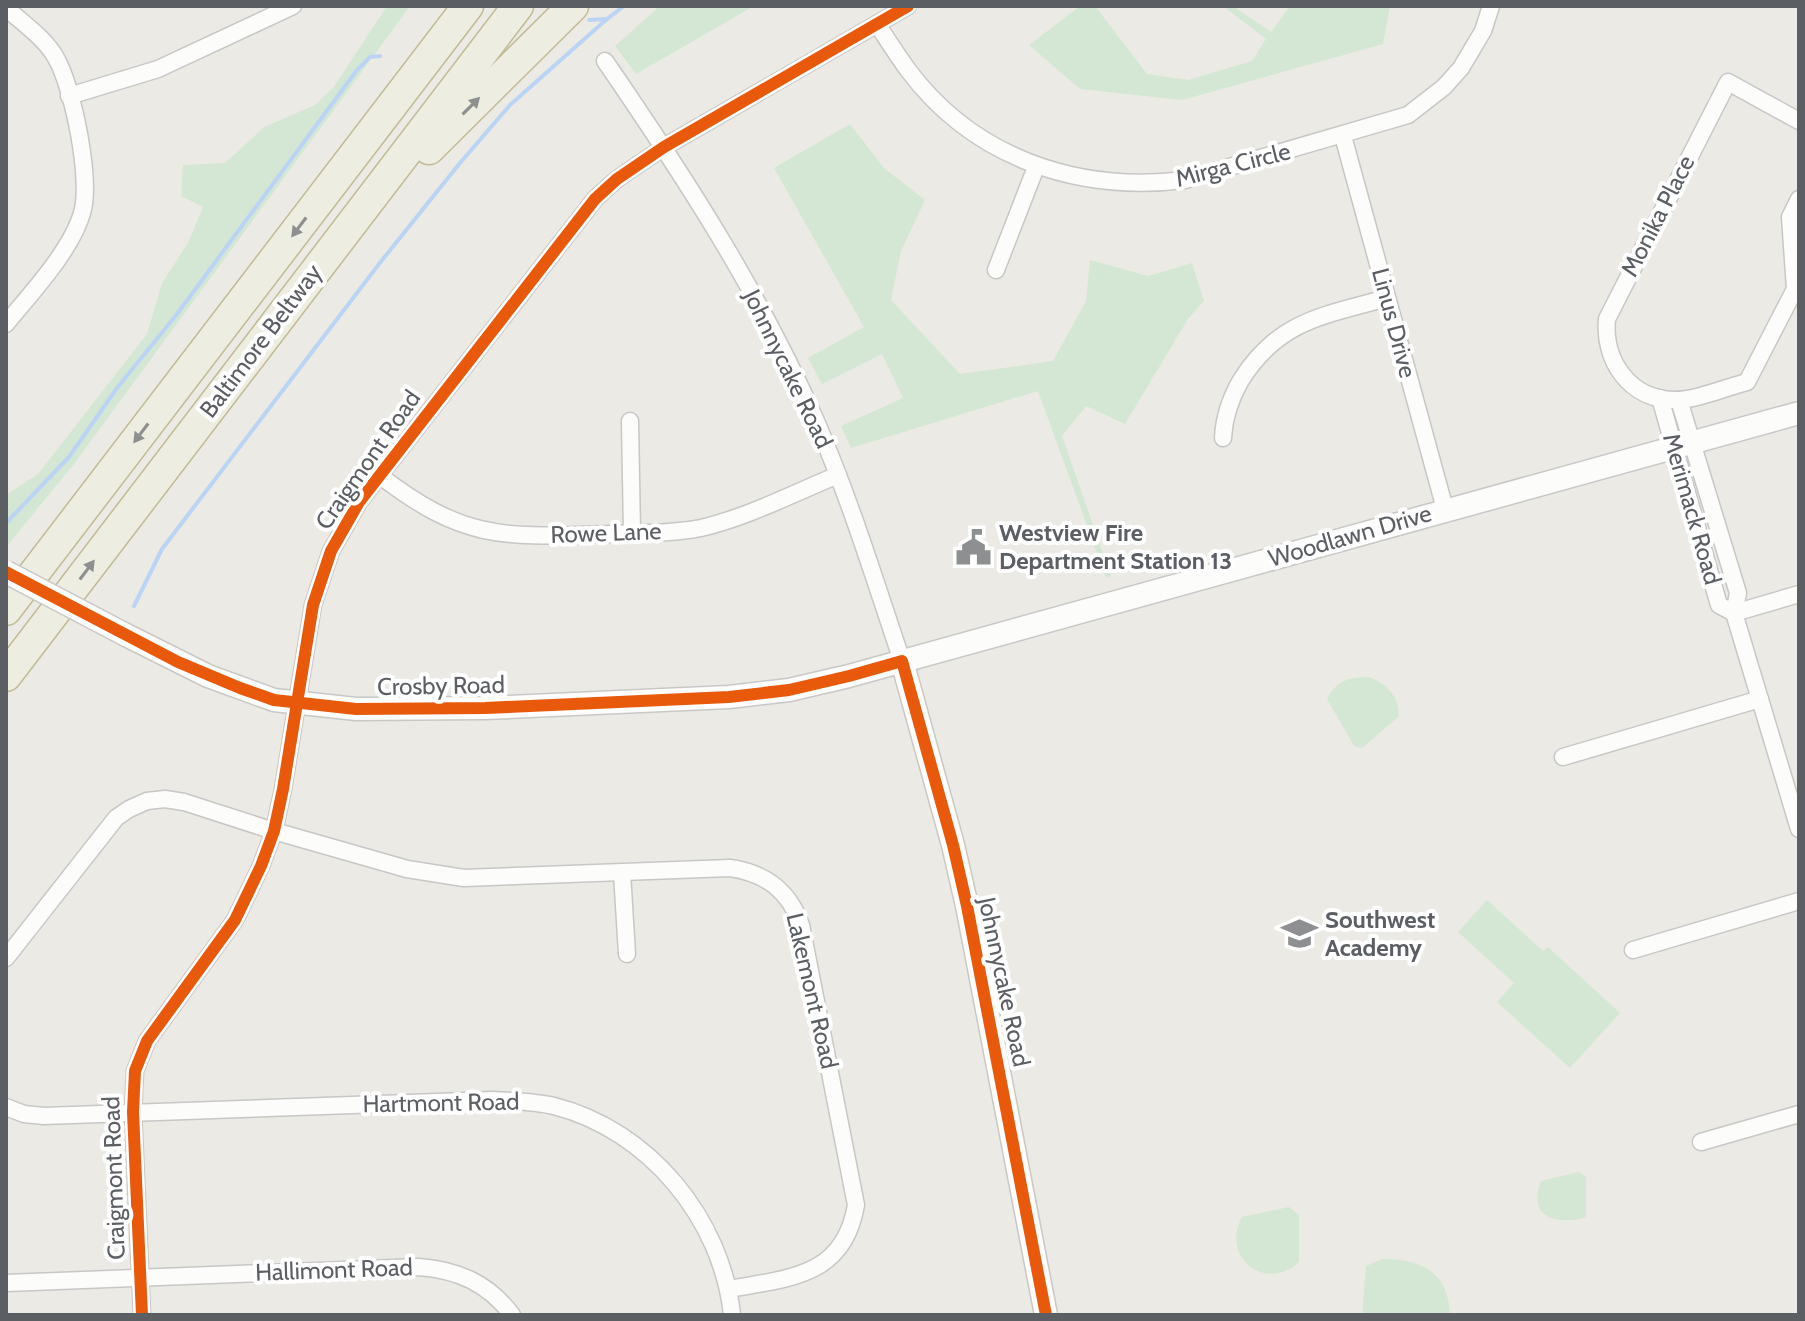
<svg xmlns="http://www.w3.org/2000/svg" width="1805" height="1321" viewBox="0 0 1805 1321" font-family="Cabin,sans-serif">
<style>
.green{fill:#d4e7d4}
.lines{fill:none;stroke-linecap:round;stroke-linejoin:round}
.stream{stroke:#bbd4f4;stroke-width:4}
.street-casing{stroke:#c7c7c6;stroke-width:19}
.secondary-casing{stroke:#c8c8c7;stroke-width:25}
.highway-casing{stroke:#c1ba95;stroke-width:33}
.street{stroke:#fcfcfb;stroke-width:16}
.secondary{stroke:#fcfcfb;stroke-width:22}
.highway{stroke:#eeede1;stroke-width:30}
.secondary-bridge-casing{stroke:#c8c8c7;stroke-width:25;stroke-linecap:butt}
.secondary-bridge{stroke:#fcfcfb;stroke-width:22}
.cycleway-casing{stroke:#fff;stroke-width:17}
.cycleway{stroke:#e8590c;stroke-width:12}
.oneway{fill:#8e908f}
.labels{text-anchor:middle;stroke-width:8;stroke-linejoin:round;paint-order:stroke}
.street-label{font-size:24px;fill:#5b5e63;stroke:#fff}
.poi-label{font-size:24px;font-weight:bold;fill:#5b5e63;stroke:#fff;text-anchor:start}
</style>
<rect width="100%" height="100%" fill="#ebeae5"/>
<g class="green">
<polygon points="387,6 410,6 74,464 6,547 6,495 38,474 147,334 162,283 188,243 203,207 181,196 183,165 225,163 264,127 315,105 333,88"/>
<polygon points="660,6 754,6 636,74 615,46"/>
<polygon points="1080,6 1095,6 1147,74 1188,80 1252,61 1266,39 1223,6 1233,6 1271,32 1290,6 1390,6 1383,44 1182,100 1080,89 1029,45"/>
<polygon points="850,124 884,168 925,200 901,251 891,300 960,374 1053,361 1086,301 1090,260 1148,276 1192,263 1204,301 1188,319 1125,424 1086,406 1062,436 1111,576 1106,578 1038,391 851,448 841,426 903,398 882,354 822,384 808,358 864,327 774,168"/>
<path d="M1369 677C1388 685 1398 695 1399 716L1362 748 1354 746 1327 699C1337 680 1349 677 1369 677Z"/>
<polygon points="1487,900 1543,951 1548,947 1620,1013 1570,1068 1497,1002 1514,983 1458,932"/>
<path d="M1579 1172 1586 1177V1217C1556 1226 1527 1217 1541 1181Z"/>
<path d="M1289 1207 1299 1215V1262C1266 1293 1220 1258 1242 1217Z"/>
<path d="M1383 1259C1422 1259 1448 1272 1450 1315H1362L1366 1266Z"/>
</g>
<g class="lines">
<g class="stream">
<polyline points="589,20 607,19 624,6"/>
<polyline points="6,523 69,457 117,388 177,314 357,70 370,57 380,56"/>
<polyline points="134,606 162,549 379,264 460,163 510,105 607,19"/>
</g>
<defs>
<g id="street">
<path d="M877 24C887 39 897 55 908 70 974 158 1077 193 1185 180L1408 115 1444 87 1461 68 1483 31 1491 6"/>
<path d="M605 61C684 176 760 293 816 421 850 499 875 581 902 661"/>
<polyline points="69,96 158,69 293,6"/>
<path d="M1799 121 1728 82 1607 319C1603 360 1629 399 1674 400 1697 400 1724 388 1747 382L1795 289 1790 217 1799 199"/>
<polyline points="1343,136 1445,509"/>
<polyline points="996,270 1036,167"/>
<path d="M6 324C31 293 71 251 82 213 92 181 73 87 56 58 46 40 28 27 13 14"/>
<polyline points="1660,398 1719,605 1734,613"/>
<polyline points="1679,400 1738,593 1734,613 1799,829"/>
<polyline points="630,421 632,533"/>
<path d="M1223 438C1224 416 1230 399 1241 380 1279 320 1323 316 1387 298"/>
<path d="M379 475C466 542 505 537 609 534 639 533 671 534 701 528 748 517 794 493 838 475"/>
<polyline points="1734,613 1799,594"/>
<polyline points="1563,757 1760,699"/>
<polyline points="622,873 627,954"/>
<polyline points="1633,950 1799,901"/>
<path d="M6 958 116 818 129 809 147 801 165 799 184 802 274 831 407 869 464 878 730 868C765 873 789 890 801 925L856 1205C844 1277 789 1278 729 1289"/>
<path d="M6 1107 24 1114 44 1116 492 1100C513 1101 534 1101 554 1106 649 1130 722 1219 732 1315"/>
<polyline points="1701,1142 1799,1114"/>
<path d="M6 1283 419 1267C458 1270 488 1283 512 1315"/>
<polyline points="142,1315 133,1112 135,1071 147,1041 235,920 261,866 274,831 283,789 313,605 331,551 359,502 595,199 617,179 664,147 908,6"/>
</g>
<g id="secondary">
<polyline points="126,635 208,676 274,700 356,709 485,708 729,697 789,690 849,676 1799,413"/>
<polyline points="902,661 953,845 967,906 1046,1315"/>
</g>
<g id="highway">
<polyline points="429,149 573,6"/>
<polyline points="6,610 468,6"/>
<polyline points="6,676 518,6"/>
</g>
</defs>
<use href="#street" class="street-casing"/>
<use href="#secondary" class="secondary-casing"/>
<use href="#highway" class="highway-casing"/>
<use href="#street" class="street"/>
<use href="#secondary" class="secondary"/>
<use href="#highway" class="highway"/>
<defs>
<polyline id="secondary-bridge" points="6,572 126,635"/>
</defs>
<use href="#secondary-bridge" class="secondary-bridge-casing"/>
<use href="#secondary-bridge" class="secondary-bridge"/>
<defs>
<g id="cycleway">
<polyline points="6,572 178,662 240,688 274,700 356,709 485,708 729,697 789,690 849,676 902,661 953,845 967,906 1046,1315"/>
<polyline points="142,1315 133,1112 135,1071 147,1041 235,920 261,866 274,831 283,789 313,605 331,551 359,502 595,199 617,179 664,147 908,6"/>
</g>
</defs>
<use href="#cycleway" class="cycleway-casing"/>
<use href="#cycleway" class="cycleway"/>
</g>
<defs><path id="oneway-solid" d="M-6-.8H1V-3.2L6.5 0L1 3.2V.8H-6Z" transform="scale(2)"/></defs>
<g class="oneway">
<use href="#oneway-solid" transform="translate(471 106) rotate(-45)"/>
<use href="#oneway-solid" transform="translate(299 227) rotate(127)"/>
<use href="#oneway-solid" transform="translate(141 433) rotate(127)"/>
<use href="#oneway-solid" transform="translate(87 570) rotate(-53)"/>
</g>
<defs>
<symbol id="civic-bare" viewBox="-9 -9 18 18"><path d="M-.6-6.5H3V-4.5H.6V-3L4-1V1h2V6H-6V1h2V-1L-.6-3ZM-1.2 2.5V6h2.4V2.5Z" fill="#8d8f90" stroke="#fff" stroke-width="2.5" paint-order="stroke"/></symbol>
<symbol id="school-bare" viewBox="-9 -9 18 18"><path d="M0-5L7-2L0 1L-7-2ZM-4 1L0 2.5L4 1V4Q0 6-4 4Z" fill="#8d8f90" stroke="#fff" stroke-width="2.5" paint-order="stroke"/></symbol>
</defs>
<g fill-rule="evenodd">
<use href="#civic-bare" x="948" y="522" width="51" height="51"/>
<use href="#school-bare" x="1274" y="908" width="51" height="51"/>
</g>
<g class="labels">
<g class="street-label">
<text transform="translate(1233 165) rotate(-14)" y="8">Mirga Circle</text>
<text transform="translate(1658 216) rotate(-63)" y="8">Monika Place</text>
<text transform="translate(1394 323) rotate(75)" y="8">Linus Drive</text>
<text transform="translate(261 341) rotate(-53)" y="8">Baltimore Beltway</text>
<text transform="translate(788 369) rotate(64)" y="8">Johnnycake Road</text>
<text transform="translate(368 460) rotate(-55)" y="8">Craigmont Road</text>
<text transform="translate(1692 509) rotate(74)" y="8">Merimack Road</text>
<text transform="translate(606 533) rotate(-2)" y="8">Rowe Lane</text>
<text transform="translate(1350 536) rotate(-16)" y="8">Woodlawn Drive</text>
<text transform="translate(441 686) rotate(-1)" y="8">Crosby Road</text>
<text transform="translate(1004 982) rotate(78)" y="8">Johnnycake Road</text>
<text transform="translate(812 991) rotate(77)" y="8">Lakemont Road</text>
<text transform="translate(441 1103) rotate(-1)" y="8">Hartmont Road</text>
<text transform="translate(114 1178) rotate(-92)" y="8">Craigmont Road</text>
<text transform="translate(334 1270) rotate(-2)" y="8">Hallimont Road</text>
</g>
<g class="poi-label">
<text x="999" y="541">Westview Fire<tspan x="999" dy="28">Department Station 13</tspan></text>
<text x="1325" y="928">Southwest<tspan x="1325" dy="28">Academy</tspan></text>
</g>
</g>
<rect width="1805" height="1321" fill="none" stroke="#5b5e63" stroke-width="16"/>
</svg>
